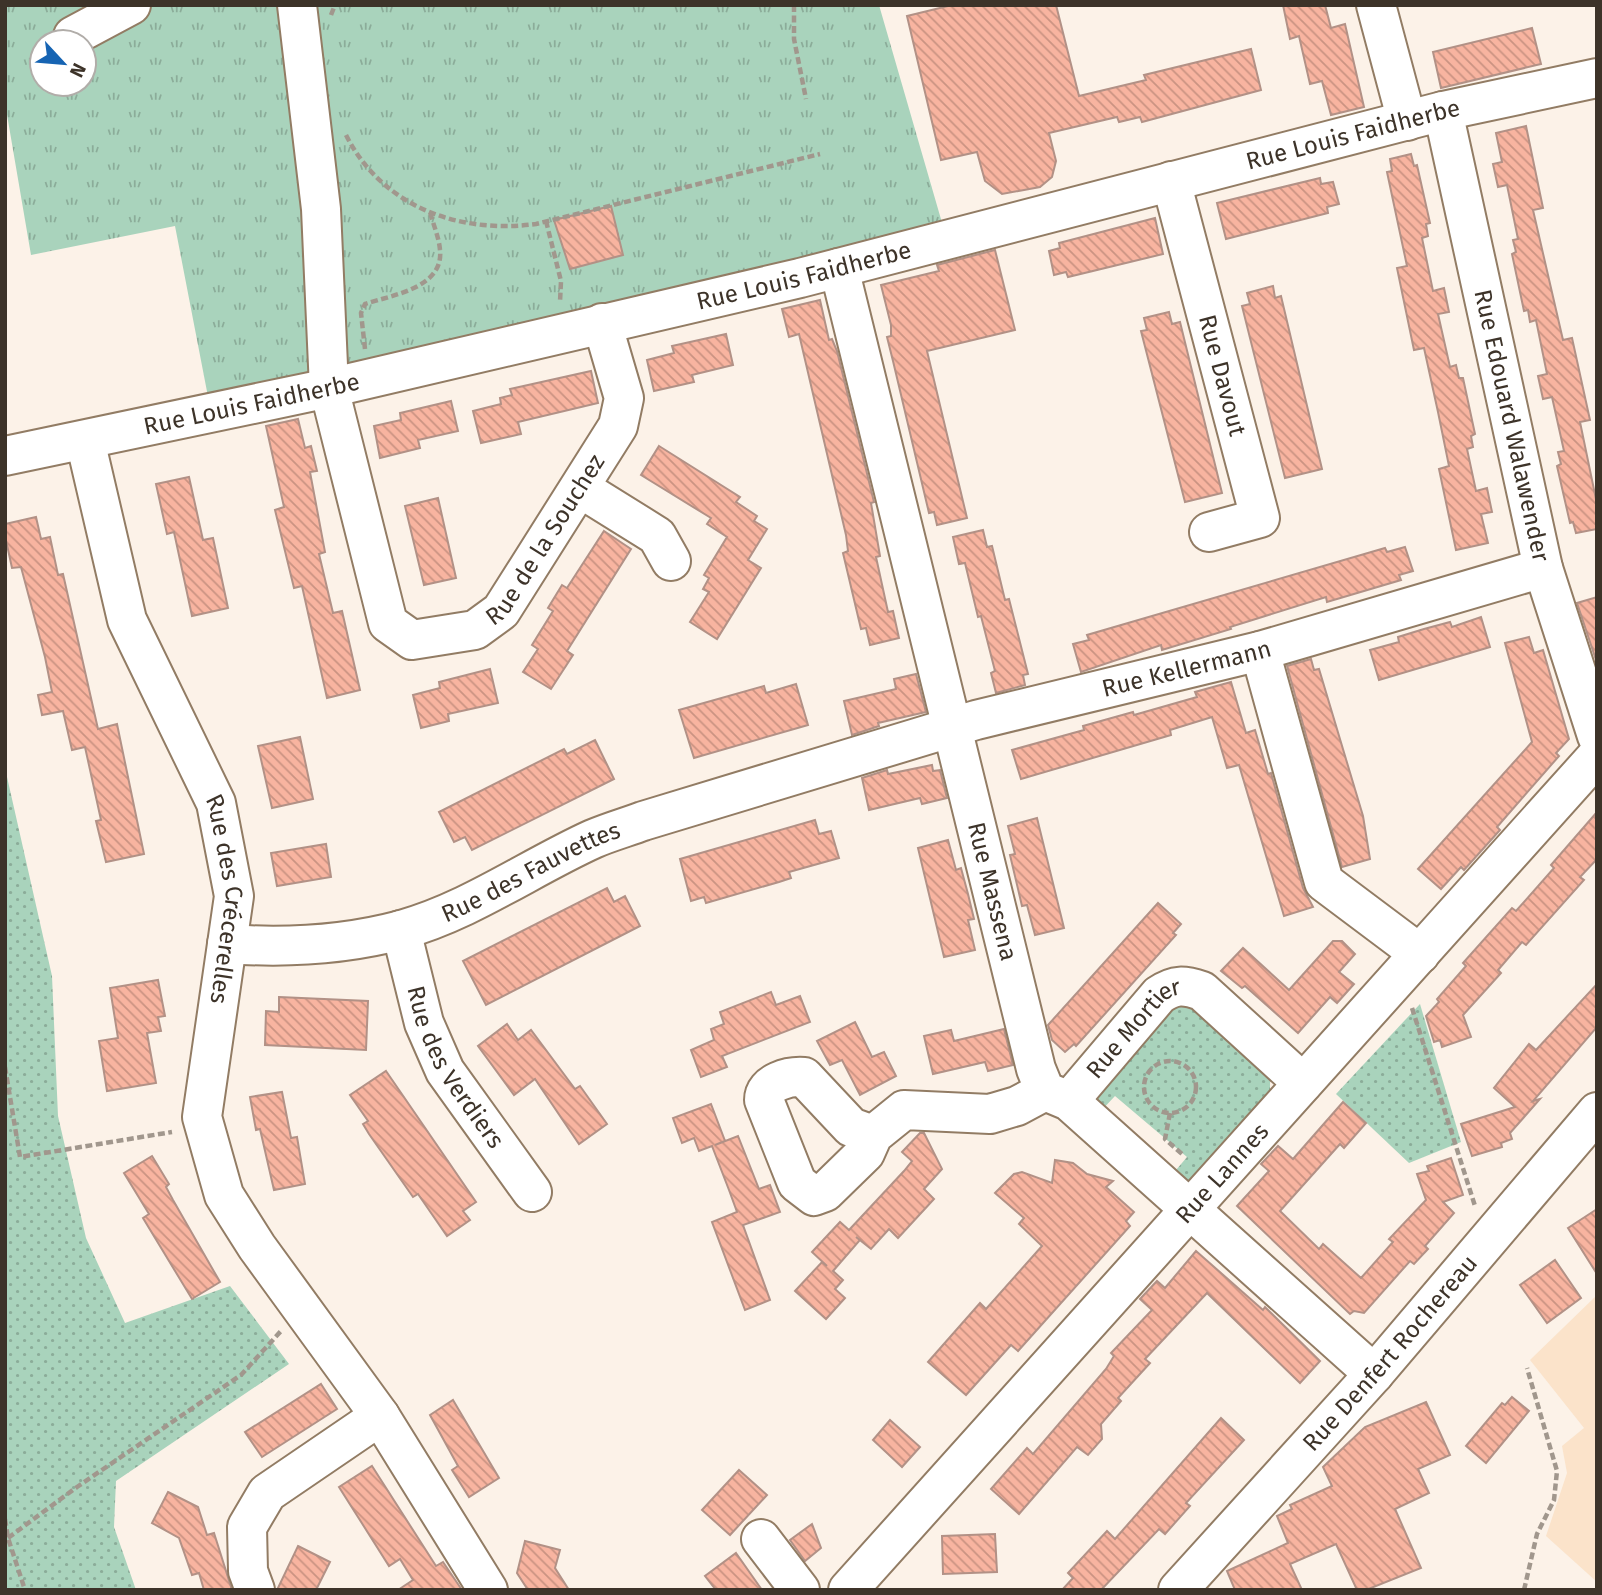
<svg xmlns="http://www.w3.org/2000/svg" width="1602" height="1595" viewBox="0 0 1602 1595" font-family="'Fira Sans',sans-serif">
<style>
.built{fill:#fbe3ca}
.grass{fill:url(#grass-dots)}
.park{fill:url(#park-tufts);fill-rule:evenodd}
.building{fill:url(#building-back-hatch);stroke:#b29186;stroke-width:2}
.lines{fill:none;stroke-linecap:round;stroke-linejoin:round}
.minor-casing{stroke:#927c64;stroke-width:42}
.path{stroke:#a1978d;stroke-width:4.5;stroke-dasharray:7 3.5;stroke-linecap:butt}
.minor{stroke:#fff;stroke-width:38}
.labels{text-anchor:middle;stroke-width:5;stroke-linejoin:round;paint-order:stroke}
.street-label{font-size:24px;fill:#3d3329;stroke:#fff}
</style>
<defs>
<pattern id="grass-dots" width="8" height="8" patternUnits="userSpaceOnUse" patternTransform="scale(1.75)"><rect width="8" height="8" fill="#a9d3bc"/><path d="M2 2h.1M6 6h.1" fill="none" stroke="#8bac99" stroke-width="1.8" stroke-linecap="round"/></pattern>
<pattern id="park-tufts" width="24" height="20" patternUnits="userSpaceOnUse" patternTransform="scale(1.75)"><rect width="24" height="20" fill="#a9d3bc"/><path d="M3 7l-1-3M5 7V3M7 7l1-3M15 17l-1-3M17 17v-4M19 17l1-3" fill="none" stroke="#8bac99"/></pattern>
<pattern id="building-back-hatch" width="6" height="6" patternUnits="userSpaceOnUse" patternTransform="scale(1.75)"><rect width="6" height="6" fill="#f8b4a0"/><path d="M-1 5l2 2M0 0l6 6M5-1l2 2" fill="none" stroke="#ca9382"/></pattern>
</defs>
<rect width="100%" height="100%" fill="#fcf2e8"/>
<polygon class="built" points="1597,1295 1597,1582 1546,1536 1567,1473 1562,1446 1584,1428 1530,1360"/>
<g class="grass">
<polygon points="5,768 52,976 58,1116 86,1238 125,1323 230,1286 289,1364 116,1481 114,1527 136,1590 5,1590"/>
<polygon points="1194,1002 1270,1072 1270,1097 1199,1178 1179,1182 1171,1176 1187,1157 1115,1096 1099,1113 1096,1087 1171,1004"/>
<polygon points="1420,1004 1461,1142 1409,1163 1336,1094"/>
</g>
<path class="park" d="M5 5H879L947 240 210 407 175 226 31 255 5 103ZM42 42H84V84H42Z"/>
<g class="building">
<polygon points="952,5 1056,5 1079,96 1146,80 1144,75 1251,49 1261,90 1142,122 1140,117 1119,122 1117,117 1049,133 1056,161 1052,177 1040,187 1002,194 985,181 977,152 941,160 907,16"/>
<polygon points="1283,5 1325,5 1331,28 1345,24 1364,107 1331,115 1322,81 1310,84 1299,36 1290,39"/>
<polygon points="1532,28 1541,64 1441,88 1433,52"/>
<polygon points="1526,126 1543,208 1533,210 1563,340 1572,338 1590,420 1580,422 1597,504 1597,529 1576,533 1573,522 1570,523 1557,466 1561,464 1558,452 1564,451 1552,397 1543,399 1538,376 1547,374 1536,320 1530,322 1528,310 1524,311 1512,254 1516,252 1513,240 1518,239 1507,185 1498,187 1493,164 1502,162 1496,133"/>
<polygon points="1411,154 1414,166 1417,165 1430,223 1426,224 1428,236 1422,238 1433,291 1444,288 1449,312 1438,314 1450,367 1456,365 1459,378 1463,378 1475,434 1471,436 1473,447 1467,449 1476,491 1487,488 1492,512 1481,514 1488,543 1456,550 1439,469 1449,466 1438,412 1424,348 1414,350 1397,268 1407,266 1387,172 1392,171 1390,159"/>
<polygon points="1320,178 1321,184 1333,182 1339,204 1327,207 1328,213 1226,239 1217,203"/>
<polygon points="611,206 623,255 570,269 554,220"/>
<polygon points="1155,218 1163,254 1068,277 1066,272 1054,275 1049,251 1060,248 1059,243"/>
<polygon points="995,250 1015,330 927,351 967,518 937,525 934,512 929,513 893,361 887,337 891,336 891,325 881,285 939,271 937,265"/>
<polygon points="1273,286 1275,298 1281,296 1322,469 1285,478 1242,306 1250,304 1247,293"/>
<polygon points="820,300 829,340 832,339 837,351 874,502 871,503 880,556 876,557 888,612 893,611 899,638 870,645 866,628 861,629 843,553 848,551 846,535 799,334 789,337 782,309"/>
<polygon points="1169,312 1172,324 1180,322 1222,493 1185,502 1141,331 1147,330 1144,318"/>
<polygon points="726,334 733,365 692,375 694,382 654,391 647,360 674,353 672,346"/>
<polygon points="591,371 598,403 518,422 521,434 481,443 473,411 501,404 500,398 512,395 510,389"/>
<polygon points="451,401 458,431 418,440 420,448 380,458 374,426 401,420 400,413"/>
<polygon points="298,419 305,448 311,446 317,471 310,472 325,552 319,554 333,613 342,611 360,690 327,698 302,586 294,588 275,510 284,507 266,426"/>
<polygon points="659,446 740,497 736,502 757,516 754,521 767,529 748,560 761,568 717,639 690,622 709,592 703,589 709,578 704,575 727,537 707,524 711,518 641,475"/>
<polygon points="189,477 203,540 213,538 228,608 192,616 174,532 167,534 156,484"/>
<polygon points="438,498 456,578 424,585 405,506"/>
<polygon points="36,517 41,539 50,537 58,575 63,574 98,729 117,724 144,854 106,862 96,821 101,820 85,747 72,750 63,711 42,715 38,695 52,692 45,657 21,567 12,568 5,536 5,524"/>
<polygon points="983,530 987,547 992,546 1005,600 1009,599 1028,674 1023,675 1025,685 996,693 991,673 995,671 981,616 978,617 965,563 959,564 953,537"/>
<polygon points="604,531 631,549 567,651 573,655 551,689 523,672 538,649 532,645 553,611 548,608 562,585 567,588"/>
<polygon points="1405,547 1413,571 1399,575 1401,580 1327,602 1326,597 1230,627 1231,629 1162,650 1161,645 1081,672 1073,644 1089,640 1087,635 1385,548 1387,552"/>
<polygon points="1597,597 1597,663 1577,603"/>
<polygon points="1481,617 1490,647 1379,680 1370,650 1399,642 1398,637 1424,629 1450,622 1452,627"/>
<polygon points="1529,637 1534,653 1543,650 1569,739 1556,753 1559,756 1497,827 1500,830 1464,870 1461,867 1441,889 1418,869 1532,742 1505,643"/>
<polygon points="1311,659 1314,670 1319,669 1363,816 1370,859 1342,867 1287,666"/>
<polygon points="490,669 498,703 448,714 449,721 421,728 413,695 440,688 439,682"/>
<polygon points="916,674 926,712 878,723 879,726 852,735 844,701 896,689 894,679"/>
<polygon points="1231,682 1246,733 1255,730 1268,774 1271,773 1303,888 1313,907 1284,916 1239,765 1227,768 1212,717 1170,730 1171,735 1021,779 1012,750 1084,730 1083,726 1133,712 1134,715 1197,697 1195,692"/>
<polygon points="796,684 808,725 694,758 679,710 764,686 766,693"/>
<polygon points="300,737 313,799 272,808 258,746"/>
<polygon points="595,740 614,779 472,850 465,837 454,842 439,812 564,749 567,754"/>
<polygon points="932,765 933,771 940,770 947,798 922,804 920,798 869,810 862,778 887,770 888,774"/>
<polygon points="1597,812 1597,859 1580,877 1584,880 1526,945 1522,942 1498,970 1501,973 1463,1015 1471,1037 1442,1047 1440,1040 1434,1042 1426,1016 1439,1002 1437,999 1466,966 1463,963 1512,908 1516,911 1554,868 1551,865"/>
<polygon points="1037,818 1064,928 1035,935 1027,905 1022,906 1010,855 1015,854 1008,826"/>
<polygon points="815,820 819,834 831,831 839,858 789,872 791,878 779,882 706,903 704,897 691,901 680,859"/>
<polygon points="948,840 956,870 961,868 968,894 974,919 968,920 975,950 944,957 918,848"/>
<polygon points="326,844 331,877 277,886 271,853"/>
<polygon points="607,888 614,902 625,896 640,926 486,1005 463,961"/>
<polygon points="1158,903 1181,924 1173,933 1176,935 1076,1046 1074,1044 1065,1052 1052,1040 1048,1025"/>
<polygon points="1333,941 1342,941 1355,954 1339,972 1354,984 1337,1003 1330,997 1298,1033 1245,986 1242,988 1221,971 1243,948 1289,990"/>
<polygon points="158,980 165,1016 158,1017 161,1031 147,1033 156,1083 107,1091 99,1041 118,1038 110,988"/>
<polygon points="1597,984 1597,1027 1533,1101 1540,1099 1510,1133 1512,1139 1501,1143 1502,1147 1472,1156 1461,1124 1515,1107 1494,1088 1529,1044 1536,1050"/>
<polygon points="771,992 776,1005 800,996 810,1022 722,1056 727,1067 701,1077 691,1050 714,1040 711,1029 724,1024 720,1012"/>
<polygon points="279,997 368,1001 366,1050 265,1045 266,1011 279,1012"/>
<polygon points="855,1022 872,1057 884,1052 896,1076 860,1095 842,1060 830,1065 817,1041"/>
<polygon points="507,1024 518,1040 531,1030 575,1089 580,1086 607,1124 579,1144 535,1079 514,1095 478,1046"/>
<polygon points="1004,1029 1013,1065 988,1071 985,1062 933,1074 924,1036 951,1030 954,1041"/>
<polygon points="386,1071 476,1202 463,1211 470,1220 447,1236 418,1194 413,1197 369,1134 363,1124 368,1121 350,1095"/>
<polygon points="282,1092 291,1138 297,1137 305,1184 274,1190 260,1129 256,1130 250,1097"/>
<polygon points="1343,1102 1366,1123 1344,1148 1340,1144 1280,1211 1319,1249 1323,1244 1361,1278 1393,1242 1389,1239 1426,1200 1417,1174 1429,1171 1427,1166 1451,1158 1463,1195 1443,1202 1454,1213 1425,1246 1428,1249 1414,1264 1410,1261 1364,1313 1354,1311 1350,1314 1237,1206 1269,1171 1261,1164 1278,1146 1293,1159"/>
<polygon points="711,1104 725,1141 715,1145 738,1136 759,1189 770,1185 780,1212 743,1225 770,1300 745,1310 712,1222 737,1212 729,1190 712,1146 699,1151 694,1138 682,1143 673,1118"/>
<polygon points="920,1133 924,1133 942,1169 924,1189 934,1199 898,1238 889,1229 871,1249 856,1237 860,1240 833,1271 843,1280 835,1289 845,1298 826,1319 795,1291 822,1262 827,1266 812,1252 840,1222 849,1230 904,1171 912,1161 902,1152"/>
<polygon points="152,1156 169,1184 166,1187 173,1200 220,1282 192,1299 143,1218 149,1214 124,1173"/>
<polygon points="1055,1160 1073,1163 1087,1174 1113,1181 1106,1187 1134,1212 1126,1221 1130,1226 1018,1351 1011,1345 966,1395 928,1362 980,1303 986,1309 1042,1246 1019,1224 1024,1218 995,1193 1014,1174 1022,1172 1052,1183"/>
<polygon points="1597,1209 1597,1274 1568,1228"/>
<polygon points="1196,1251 1263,1310 1265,1307 1320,1361 1300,1383 1207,1293 1145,1359 1150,1363 1118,1398 1121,1401 1101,1424 1102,1439 1088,1455 1077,1447 1019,1514 991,1489 1027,1448 1033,1454 1106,1369 1114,1356 1111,1353 1152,1310 1140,1299 1157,1281 1165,1288"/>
<polygon points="1555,1260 1581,1298 1547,1323 1520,1285"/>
<polygon points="321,1384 337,1409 262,1457 245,1432"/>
<polygon points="1512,1397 1529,1411 1486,1463 1466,1446 1502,1403 1505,1405"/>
<polygon points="453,1400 499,1478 469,1497 452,1470 458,1466 430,1415"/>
<polygon points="1426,1402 1450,1455 1418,1469 1429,1493 1395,1509 1421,1568 1366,1590 1357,1590 1336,1544 1290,1564 1302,1590 1235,1590 1227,1571 1288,1543 1277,1516 1292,1509 1290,1505 1332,1486 1323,1467 1365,1427"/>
<polygon points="1221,1418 1244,1440 1186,1503 1190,1506 1165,1534 1159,1529 1101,1590 1062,1590 1073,1578 1068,1573 1107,1531 1115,1539"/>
<polygon points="890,1420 920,1447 902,1467 873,1440"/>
<polygon points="372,1466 436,1566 443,1562 462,1590 398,1590 413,1580 400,1559 389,1566 339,1487"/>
<polygon points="739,1470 767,1495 730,1535 702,1510"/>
<polygon points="168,1492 198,1507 207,1535 214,1533 232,1590 204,1590 199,1573 192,1575 179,1538 152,1523"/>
<polygon points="812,1524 821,1548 805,1561 790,1540"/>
<polygon points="995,1534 997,1572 943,1574 942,1536"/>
<polygon points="525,1541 560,1550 555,1568 569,1590 528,1590 517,1573"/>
<polygon points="298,1546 330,1562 316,1590 277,1590"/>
<polygon points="736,1553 762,1590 716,1590 705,1576"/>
</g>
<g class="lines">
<defs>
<g id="minor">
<path id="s1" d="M297 5 321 209 329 388 388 623 412 640 475 630 501 611 618 426 624 398 602 323"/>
<polyline points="1376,5 1407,121"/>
<polyline points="73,36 131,5"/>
<path id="s2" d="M1443 111 1543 568 1597 736"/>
<path id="s3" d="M1171 181 1260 518 1209 532"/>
<path id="s4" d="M839 268 1036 1069 1045 1091 1069 1101 1374 1374"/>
<path id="s5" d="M85 440 127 620 216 803 234 896 202 1117 224 1195 257 1247 380 1416 488 1590"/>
<path id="s6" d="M5 456 329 388 800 278 1443 111 1597 78"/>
<polyline points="580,488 657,536 671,561"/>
<polyline points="1260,651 1324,882 1420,954"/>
<path id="s7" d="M401 930 424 1023 445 1071 532 1192"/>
<path id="s8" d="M227 944C285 948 345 945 401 930 470 911 529 868 593 839 609 832 627 827 643 821L976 720 1260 651 1543 568"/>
<path id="s9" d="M1069 1101 1159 995C1175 984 1184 985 1202 991L1303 1083"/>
<path d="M873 1135 851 1127 804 1077C789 1076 764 1082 764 1100L797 1183 814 1196 825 1192 865 1153 873 1135 904 1110 990 1114 1017 1106 1045 1091"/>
<polyline points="761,1539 800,1590"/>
<polyline points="255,1590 248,1571 247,1527 267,1493 380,1416"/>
<path id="s10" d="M848 1590 1597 756"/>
<path id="s11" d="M1178 1590 1374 1374 1597 1112"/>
</g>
</defs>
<use href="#minor" class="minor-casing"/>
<g class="path">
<polyline points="794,5 794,39 806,99"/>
<polyline points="331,15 335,5"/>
<path d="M346 135C383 208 460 234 536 224L820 154"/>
<polyline points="546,221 561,281 560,302"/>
<path d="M365 349 361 313 365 304C392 295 444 288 440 250 439 237 433 224 430 212"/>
<polyline points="1412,1008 1475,1206"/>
<circle cx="1170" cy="1087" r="26"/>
<polyline points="5,1067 20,1157 172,1132"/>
<polyline points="1170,1113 1165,1139 1182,1154"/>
<polyline points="5,1519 8,1538 25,1590"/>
<polyline points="8,1538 77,1487 241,1375 281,1331"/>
<polyline points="1524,1590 1537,1534 1554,1500 1557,1471 1527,1368"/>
</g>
<use href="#minor" class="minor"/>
</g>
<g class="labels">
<g class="street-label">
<text dy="8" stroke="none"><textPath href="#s6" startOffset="1386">Rue Louis Faidherbe</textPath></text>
<text dy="8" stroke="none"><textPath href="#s6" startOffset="819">Rue Louis Faidherbe</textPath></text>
<text dy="8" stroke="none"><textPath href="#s3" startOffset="201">Rue Davout</textPath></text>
<text dy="8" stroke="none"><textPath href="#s6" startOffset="252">Rue Louis Faidherbe</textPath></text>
<text dy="8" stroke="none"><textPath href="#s2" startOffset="322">Rue Edouard Walawender</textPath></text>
<text dy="8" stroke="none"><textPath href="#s1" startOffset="836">Rue de la Souchez</textPath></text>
<text dy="8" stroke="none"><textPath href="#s8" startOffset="1006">Rue Kellermann</textPath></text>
<text dy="8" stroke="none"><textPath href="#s8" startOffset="318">Rue des Fauvettes</textPath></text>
<text dy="8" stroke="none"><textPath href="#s4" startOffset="642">Rue Massena</textPath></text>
<text dy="8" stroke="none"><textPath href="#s5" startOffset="486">Rue des Crécerelles</textPath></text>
<text dy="8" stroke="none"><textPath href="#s9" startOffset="98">Rue Mortier</textPath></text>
<text dy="8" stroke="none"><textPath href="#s7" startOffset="149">Rue des Verdiers</textPath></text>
<text dy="8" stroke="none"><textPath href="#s10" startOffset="560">Rue Lannes</textPath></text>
<text dy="8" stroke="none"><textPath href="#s11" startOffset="318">Rue Denfert Rochereau</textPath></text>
</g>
</g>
<rect width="1602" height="1595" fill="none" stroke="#3d3329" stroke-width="14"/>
<g transform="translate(63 63) rotate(116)"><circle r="33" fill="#ffffff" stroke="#b1ada9" stroke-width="2"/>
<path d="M0-5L12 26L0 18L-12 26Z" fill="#1664b3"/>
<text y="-10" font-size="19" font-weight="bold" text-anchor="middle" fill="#3d3329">N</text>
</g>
</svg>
